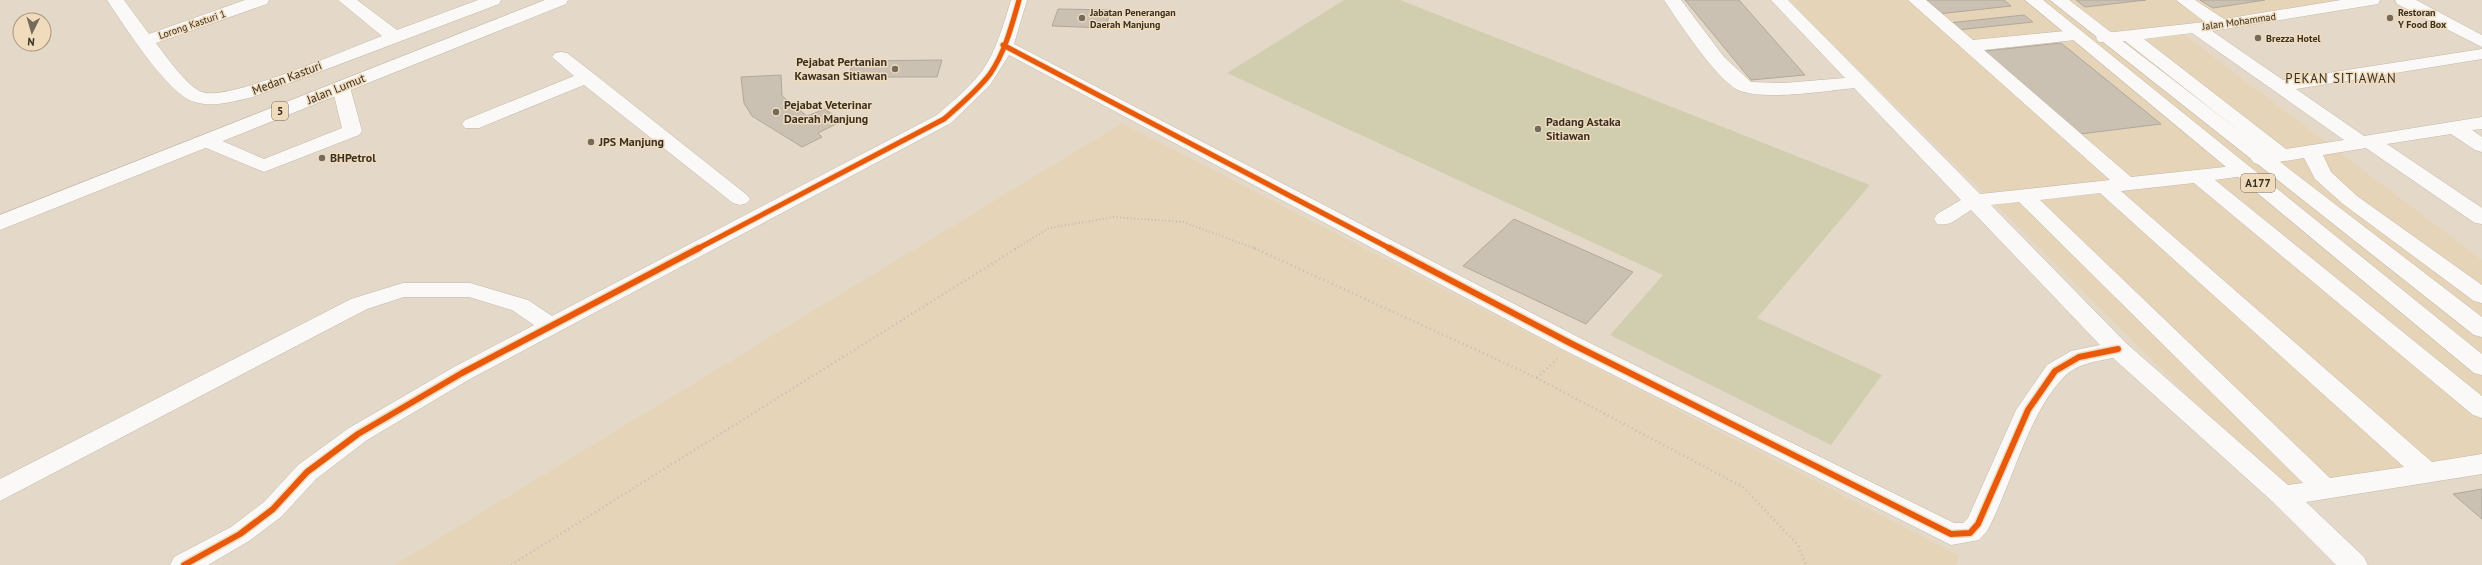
<svg xmlns="http://www.w3.org/2000/svg" width="2482" height="565" viewBox="0 0 2482 565" font-family="'PT Sans',sans-serif">
<style>
.built{fill:#e6d4b8}
.green{fill:#d1ceb0}
.building{fill:#cac1b3;stroke:#b1a89b}
.lines{fill:none;stroke-linecap:round;stroke-linejoin:round}
.minor-casing{stroke:#c1b8ab;stroke-width:1}
.highway-casing{stroke:#c1b8ab;stroke-width:1}
.path-far1{stroke:#c1bdb6;stroke-width:2;stroke-dasharray:1 2.5;stroke-linecap:butt}
.path{stroke:#c1bdb6;stroke-width:2.5;stroke-dasharray:1 3.5;stroke-linecap:butt}
.minor{fill:#fbf9f7;fill-rule:evenodd}
.highway{fill:#fbf9f7;fill-rule:evenodd}
.cycleway-far1-casing{stroke:#f0dbbc;stroke-width:7}
.cycleway-casing{stroke:#f0dbbc;stroke-width:9}
.cycleway-far1{stroke:#e8590c;stroke-width:5}
.cycleway{stroke:#e8590c;stroke-width:6}
.poi-dot{fill:#746b5d;stroke:#f0dbbc;stroke-width:1.5}
.labels{text-anchor:middle;stroke-width:3;stroke-linejoin:round;paint-order:stroke}
.far-poi-label{font-size:10px;font-weight:bold;fill:#383024;stroke:#f0dbbc;text-anchor:start}
.far-street-label{font-size:10px;fill:#383024;stroke:#f0dbbc}
.shield{fill:#f0dbbc;stroke:#6f6352;stroke-width:1}
.shield-label{font-size:11px;font-weight:bold;fill:#383024}
.poi-label{font-size:12px;font-weight:bold;fill:#383024;stroke:#f0dbbc;text-anchor:start}
.street-label{font-size:12px;fill:#383024;stroke:#f0dbbc}
.neighbourhood-label{font-size:13px;letter-spacing:1px;fill:#383024;stroke:#f0dbbc}
</style>
<rect width="100%" height="100%" fill="#e4d9c8"/>
<g class="built">
<polygon points="1789,0 2355,0 2177,29 2482,260 2482,460 2286,493"/>
<polygon points="1122,123 1960,556 1955,565 395,565"/>
</g>
<polygon class="green" points="1344,0 1400,0 1870,185 1757,318 1882,375 1831,445 1610,335 1663,275 1227,73"/>
<g class="building">
<polygon points="1685,0 1739,0 1805,75 1751,80"/>
<polygon points="1922,0 2004,0 2011,6 1938,14"/>
<polygon points="2076,0 2146,0 2085,7"/>
<polygon points="2200,0 2265,0 2213,8"/>
<polygon points="1058,9 1110,10 1106,28 1052,26"/>
<polygon points="2024,15 2033,22 1957,30 1948,23"/>
<polygon points="2061,43 2161,124 2080,134 1985,51"/>
<polygon points="942,60 937,77 848,77 854,61"/>
<polygon points="781,75 782,96 807,116 825,109 842,121 818,133 822,137 802,147 752,116 744,103 741,77"/>
<polygon points="1514,219 1633,272 1586,324 1463,266"/>
<polygon points="2482,489 2482,519 2453,494"/>
</g>
<g class="lines">
<defs>
<g id="minor">
<path d="M107 0H124L149 34 245 0H269L267 4 156 43C166 56 189 90 205 93 236 98 348 49 382 36L338 0H357L397 30 478 0H501L499 4 253 97C235 101 213 108 195 102 168 95 124 25 107 0Z"/>
<path d="M1011 0H1027L1014 44 1580 338 1954 523H1963L1968 518 2016 410 2047 365 2071 351 2100 345 1971 210C1959 217 1951 227 1937 224L1934 219 1937 214 1961 200 1854 88C1826 91 1763 101 1738 90 1716 79 1678 21 1664 0H1681L1724 57 1751 82 1784 83 1845 78 1771 0H1788L1980 194 2110 180 1908 0H1926L1973 40 2075 30 2081 31 2084 35 2081 39 2075 40 1984 50 2131 177 2243 165 2250 167 2253 171 2250 175 2215 180 2482 396V418L2473 415 2194 183 2121 191 2432 462 2482 454V474L2306 502 2364 557 2368 565H2336L2274 503 2113 358C2097 361 2075 364 2063 378 2027 416 2012 485 1987 531L1979 540 1951 545 1564 350 1009 55 990 85 951 123 470 379 367 440 316 479 282 516 249 541 208 565H170L174 557 231 527 264 502 298 465 349 428 454 367 534 325 512 310 469 297H404L367 309 0 501V479L351 299 403 283H470L528 300 552 316 937 115C953 101 969 88 982 71 996 52 1004 23 1011 0ZM2100 193 2404 467 2330 478 2040 200ZM2019 202 2303 483 2288 485 2126 343 1991 205Z"/>
<path d="M2176 0H2195L2224 19 2341 0H2380L2378 4 2372 5 2212 31 2283 80 2482 49V59L2296 89 2364 136 2482 117V129L2472 130 2482 137V152L2475 150 2451 134 2387 144 2482 208V224L2475 223 2366 148 2323 155 2331 172 2357 196 2482 285V303L2474 301 2343 204 2315 179 2304 158 2261 165 2254 163 2251 159 2254 155 2266 152 2125 41 2099 42 2096 38 2099 34 2105 33 2205 22ZM2192 33 2344 140 2286 149 2144 39Z"/>
<polygon points="2395,0 2416,0 2482,35 2482,47 2397,4"/>
<polygon points="561,52 567,53 593,73 747,195 750,199 747,203 740,205 733,203 584,85 479,128 465,128 462,124 465,120 574,76 552,57 555,53"/>
<polygon points="341,81 348,83 350,87 362,131 359,135 264,172 199,145 196,141 199,137 213,137 264,159 342,128 332,87 334,83"/>
</g>
<g id="highway">
<polygon points="545,0 568,0 566,4 0,230 0,215"/>
<polygon points="2025,0 2043,0 2482,354 2482,375 2474,373"/>
<polygon points="2050,0 2069,0 2482,317 2482,337 2474,335"/>
</g>
</defs>
<use href="#minor" class="minor-casing"/>
<use href="#highway" class="highway-casing"/>
<polyline class="path-far1" points="1015,249 1049,228 1114,217 1183,222 1256,249"/>
<g class="path">
<polyline points="1254,248 1535,377 1743,487 1798,545 1806,565"/>
<polyline points="1537,378 1557,359"/>
<polyline points="511,565 1017,248"/>
</g>
<use href="#minor" class="minor"/>
<use href="#highway" class="highway"/>
<defs>
<g id="cycleway-far1">
<polyline points="1003,45 1391,249"/>
<path d="M697 249 944 119C960 105 977 91 990 74 1005 52 1012 25 1019 0"/>
</g>
<g id="cycleway">
<polyline points="1389,248 1572,344 1951,534 1970,533 1978,524 2028,410 2055,371 2079,357 2118,349"/>
<polyline points="184,565 240,534 273,509 307,472 358,434 462,373 699,248"/>
</g>
</defs>
<use href="#cycleway-far1" class="cycleway-far1-casing"/>
<use href="#cycleway" class="cycleway-casing"/>
<use href="#cycleway-far1" class="cycleway-far1"/>
<use href="#cycleway" class="cycleway"/>
</g>
<g class="poi-dot">
<circle cx="1082" cy="18" r="4"/>
<circle cx="2390" cy="18" r="4"/>
<circle cx="2258" cy="38" r="4"/>
<circle cx="895" cy="69" r="4"/>
<circle cx="776" cy="112" r="4"/>
<circle cx="1538" cy="129" r="4"/>
<circle cx="591" cy="142" r="4"/>
<circle cx="322" cy="158" r="4"/>
</g>
<g class="labels">
<g class="far-poi-label">
<text x="1090" y="16">Jabatan Penerangan<tspan x="1090" dy="12">Daerah Manjung</tspan></text>
<text x="2398" y="16">Restoran<tspan x="2398" dy="12">Y Food Box</tspan></text>
<text x="2266" y="42">Brezza Hotel</text>
</g>
<g class="far-street-label">
<text transform="translate(2239 21) rotate(-8)" y="4">Jalan Mohammad</text>
<text transform="translate(192 24) rotate(-19)" y="4">Lorong Kasturi 1</text>
</g>
<g class="shield">
<rect x="272" y="102" width="16" height="18" rx="3"/>
<rect x="2241" y="174" width="34" height="18" rx="3"/>
</g>
<g class="shield-label">
<text x="280" y="115">5</text>
<text x="2258" y="187">A177</text>
</g>
<g class="poi-label">
<text x="887" y="66" text-anchor="end">Pejabat Pertanian<tspan x="887" dy="14">Kawasan Sitiawan</tspan></text>
<text x="784" y="109">Pejabat Veterinar<tspan x="784" dy="14">Daerah Manjung</tspan></text>
<text x="1546" y="126">Padang Astaka<tspan x="1546" dy="14">Sitiawan</tspan></text>
<text x="599" y="146">JPS Manjung</text>
<text x="330" y="162">BHPetrol</text>
</g>
<g class="street-label">
<text transform="translate(287 78) rotate(-21)" y="4">Medan Kasturi</text>
<text transform="translate(336 89) rotate(-22)" y="4">Jalan Lumut</text>
</g>
<g class="neighbourhood-label">
<text x="2341" y="83">PEKAN SITIAWAN</text>
</g>
</g>
<g transform="translate(32 32) rotate(185)"><circle r="19" fill="#f0dbbc" stroke="#a6977f"/>
<path d="M0-3L7 15L0 10L-7 15Z" fill="#746b5d"/>
<text y="-6" font-size="11" font-weight="bold" text-anchor="middle" fill="#383024">N</text>
</g>
</svg>
